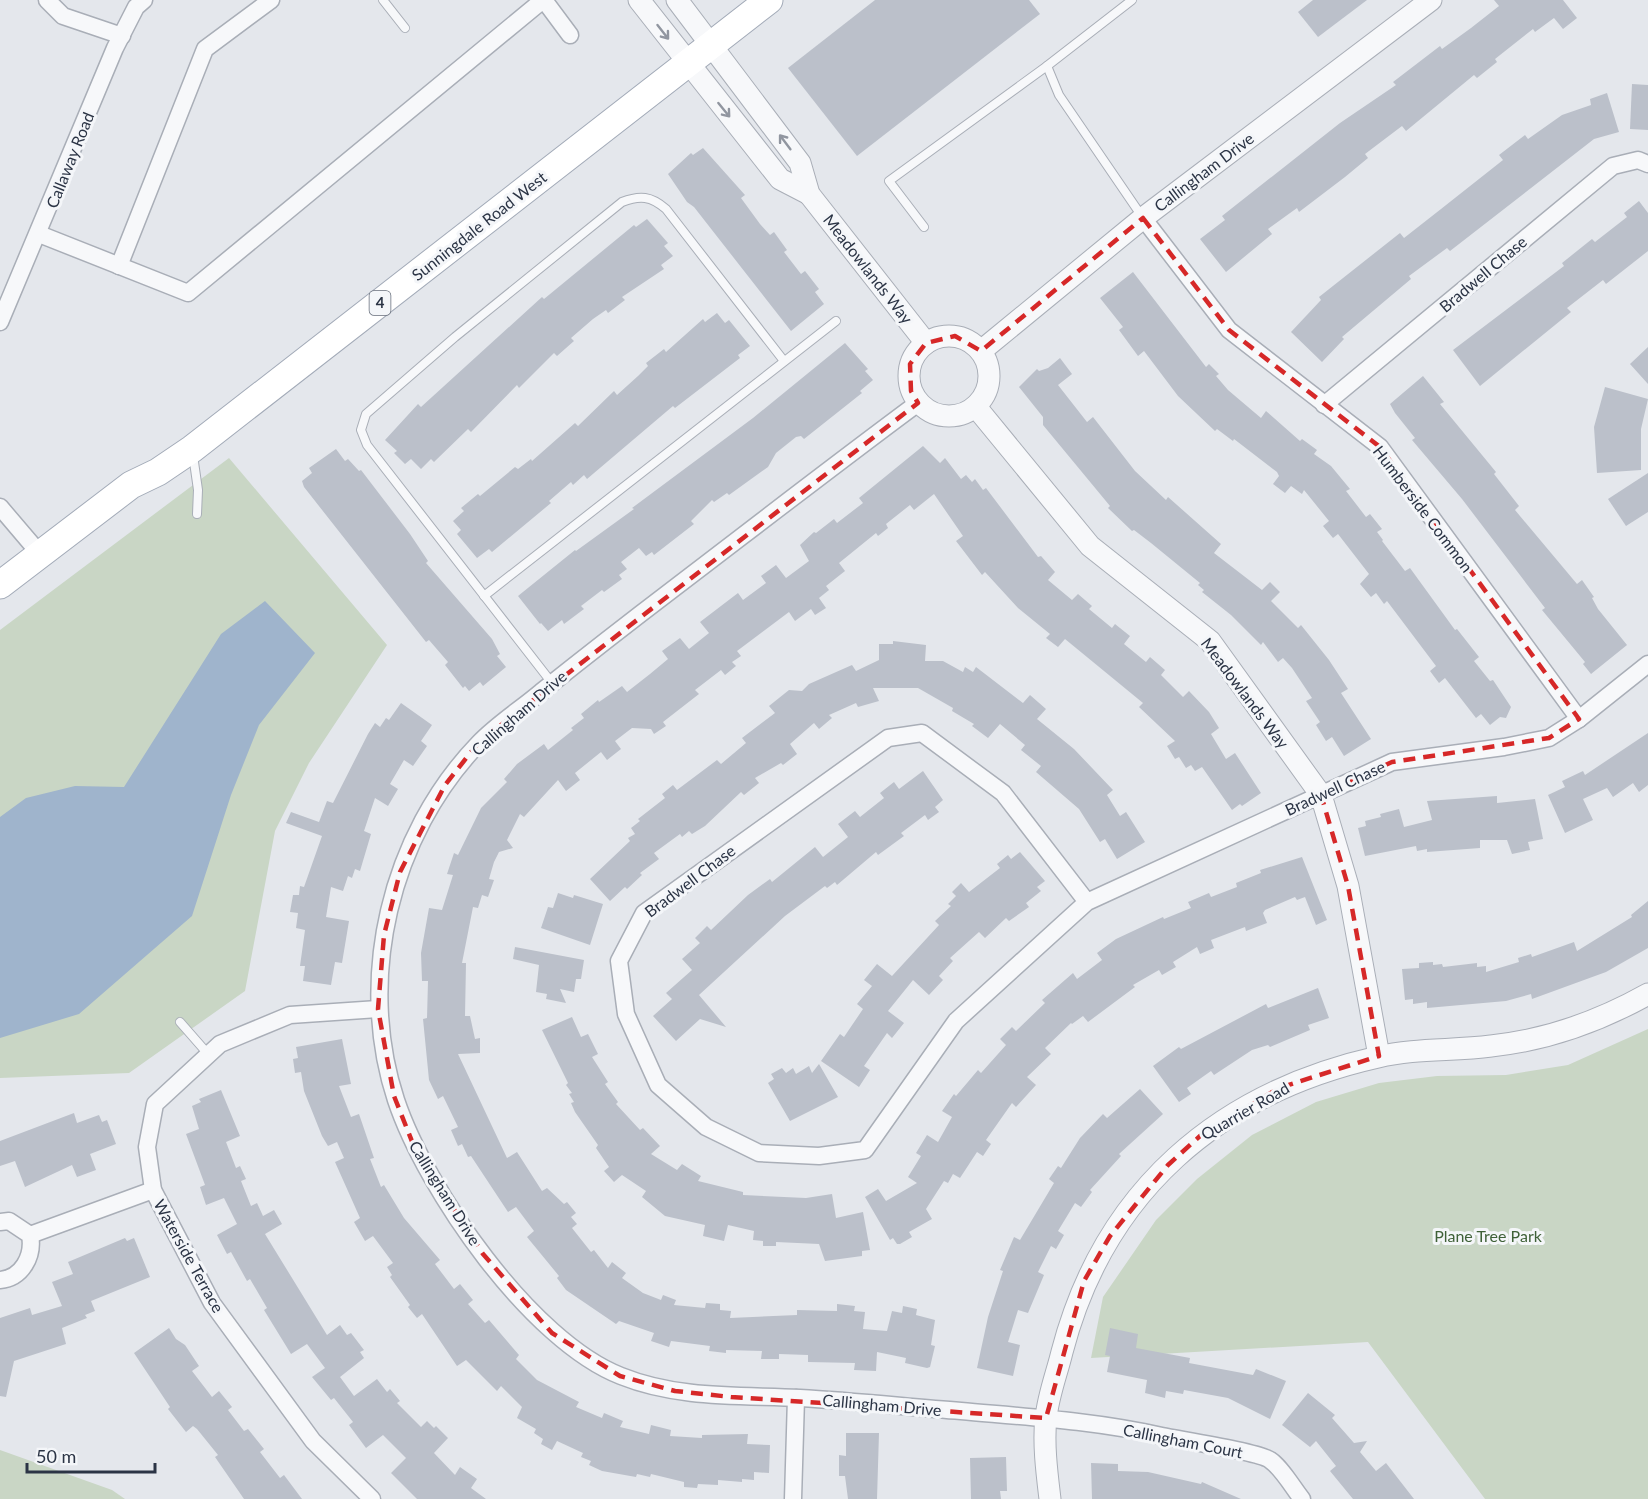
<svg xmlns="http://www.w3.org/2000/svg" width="1648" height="1499" viewBox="0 0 1648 1499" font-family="Lato,sans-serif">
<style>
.green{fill:#c9d6c5}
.water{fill:#9fb4cc}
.building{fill:#bbc0ca}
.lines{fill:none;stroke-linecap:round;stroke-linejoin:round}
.service-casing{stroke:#a9aeb7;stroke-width:10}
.minor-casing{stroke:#a9aeb7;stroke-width:19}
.tertiary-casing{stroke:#a9aeb7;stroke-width:23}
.primary-casing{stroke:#a3abb8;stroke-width:29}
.service{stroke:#f7f8fa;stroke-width:8}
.minor{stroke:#f7f8fa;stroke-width:16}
.tertiary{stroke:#f7f8fa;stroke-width:21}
.primary{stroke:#fff;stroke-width:27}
.oneway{stroke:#9196a0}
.marked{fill:none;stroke:#d62828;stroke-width:4.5;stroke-dasharray:12 8;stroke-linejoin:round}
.labels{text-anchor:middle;stroke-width:6;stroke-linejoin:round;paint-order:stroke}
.shield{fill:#f4f6f9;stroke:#676e7b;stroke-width:1.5}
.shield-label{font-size:15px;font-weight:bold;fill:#2b3445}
.street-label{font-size:16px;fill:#2b3445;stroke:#f4f6f9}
.park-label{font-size:16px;fill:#3f6138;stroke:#f4f6f9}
</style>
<rect width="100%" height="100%" fill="#e4e7ec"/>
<g class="green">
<polygon points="229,458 387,645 309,763 275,831 245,991 129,1073 0,1078 0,630"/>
<polygon points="1648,1029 1648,1499 1485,1499 1368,1342 1091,1358 1103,1297 1156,1220 1197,1179 1252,1135 1316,1102 1379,1083 1437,1076 1506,1075 1568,1065"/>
<polygon points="0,1450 112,1490 125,1499 0,1499"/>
</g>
<polygon class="water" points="265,601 315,653 259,725 231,795 192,916 79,1014 0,1038 0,817 26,798 75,786 124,787 221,634"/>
<g class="building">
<polygon points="875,0 1029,0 1040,14 857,156 788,68"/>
<polygon points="1313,0 1367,0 1318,37 1298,12"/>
<polygon points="1494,0 1563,0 1577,18 1563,29 1554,18 1535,32 1533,29 1495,59 1497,62 1477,78 1474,75 1406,131 1402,126 1365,154 1368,158 1345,177 1299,212 1297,208 1268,229 1272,234 1226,272 1200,239 1225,220 1222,216 1340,123 1396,85 1393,82 1440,46 1442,49 1471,28 1499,6"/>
<polygon points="1632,84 1648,85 1648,130 1630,129"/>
<polygon points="1607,93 1619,132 1594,139 1450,251 1447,248 1409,276 1411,279 1342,337 1344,339 1322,362 1291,332 1321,300 1319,297 1400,233 1404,238 1441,209 1503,160 1499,155 1525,135 1528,139 1562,115 1591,105 1590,99"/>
<polygon points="703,148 745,195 741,198 760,224 770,235 774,232 787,250 784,252 801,274 805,271 819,289 815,292 824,304 791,331 694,207 687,202 668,174 691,153 693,155"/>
<polygon points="1639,201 1648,213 1648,251 1606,284 1603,280 1567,308 1571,312 1480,386 1453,350 1564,266 1562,263 1592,239 1595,242 1627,217 1624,213"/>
<polygon points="647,219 668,243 664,246 673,256 661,265 664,269 622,297 625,300 608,313 606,310 593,319 571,338 574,341 557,356 554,353 519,388 517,385 471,432 468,429 434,462 431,459 421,469 411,459 405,464 394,453 397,451 385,440 418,404 421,407 542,297 544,299 634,225 636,227"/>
<polygon points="1133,272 1206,367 1209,364 1219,374 1216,376 1228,390 1261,418 1266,411 1300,441 1302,439 1317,450 1314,454 1331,466 1350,489 1346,491 1366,517 1370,514 1382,529 1377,532 1383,540 1382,541 1405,571 1410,568 1455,630 1457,629 1479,657 1474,661 1490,681 1493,680 1511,707 1506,718 1500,717 1490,725 1481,714 1476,718 1445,678 1439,683 1430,671 1436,666 1387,601 1384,604 1376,593 1371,597 1360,584 1369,574 1338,534 1333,538 1323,526 1329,521 1304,490 1302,494 1291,486 1285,493 1273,484 1279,476 1277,472 1234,439 1233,441 1217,429 1215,431 1178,396 1144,351 1138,356 1119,330 1123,327 1100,298"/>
<polygon points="717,313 725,323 729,320 750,346 738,355 740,358 675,408 673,406 587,479 584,475 573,485 571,482 549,501 551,503 492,552 489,549 477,558 457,534 461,530 453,521 464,511 461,508 478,494 480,496 515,467 518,469 531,459 532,461 575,423 578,426 614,391 617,395 638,376 648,366 646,363 664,349 666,352 703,319 705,322"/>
<polygon points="845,343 868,369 865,371 873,380 860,391 862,393 804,439 801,436 796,437 776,453 768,467 729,495 727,493 714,502 712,500 691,521 694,524 654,555 652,552 646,556 639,548 621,562 627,569 619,575 622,579 604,592 602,590 581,606 584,609 564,624 562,620 548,631 541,623 540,624 518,596 575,550 576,551 634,509 632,508 753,418"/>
<polygon points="1648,347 1648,384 1630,364"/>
<polygon points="1060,358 1072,374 1058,385 1087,422 1093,417 1135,471 1166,500 1168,497 1221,544 1214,553 1262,590 1270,582 1280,592 1271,601 1298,628 1301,625 1329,660 1348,689 1341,693 1371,739 1344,756 1332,737 1326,741 1316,725 1320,722 1306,701 1312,698 1292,668 1283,658 1278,662 1263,642 1261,645 1231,615 1202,592 1204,590 1198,585 1200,583 1151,543 1134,530 1132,531 1108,508 1110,506 1043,425 1043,417 1019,387 1037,369 1039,371 1048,368"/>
<polygon points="1423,376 1444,402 1440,404 1496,472 1494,474 1519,506 1515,510 1577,584 1582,580 1594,597 1592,598 1598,609 1627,645 1591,674 1583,664 1585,662 1542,610 1545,608 1462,499 1412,440 1415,438 1395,413 1390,404"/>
<polygon points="1605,387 1648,399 1641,429 1641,470 1597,473 1594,427"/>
<polygon points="923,446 940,463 945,458 961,479 966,475 972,482 975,479 983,490 986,488 1038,557 1041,556 1055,572 1048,580 1072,600 1078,594 1092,606 1089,609 1112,628 1115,624 1130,636 1124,644 1146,662 1150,657 1165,670 1161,675 1183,697 1189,691 1209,712 1219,728 1211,734 1226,759 1235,753 1261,793 1242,806 1240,804 1232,810 1202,767 1195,771 1191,765 1186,768 1179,757 1175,759 1167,746 1175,741 1139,707 1143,703 1065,639 1058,647 1046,638 1050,634 1018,608 985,572 982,575 956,541 963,536 934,494 914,510 910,505 886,524 888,528 878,536 876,533 839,563 845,571 826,586 829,590 819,598 826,608 815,615 811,609 795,621 789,612 737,651 741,656 732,662 736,666 725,675 721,670 695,690 699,694 663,722 666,726 654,734 651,729 632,728 615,741 621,749 607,760 601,752 575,773 580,780 566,791 558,780 524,817 520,814 507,840 513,848 499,852 494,862 489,879 494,880 488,897 482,895 478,908 473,907 462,963 466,963 465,1016 470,1016 475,1039 480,1038 480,1053 458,1054 507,1158 517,1152 542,1191 547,1188 564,1204 567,1202 576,1213 571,1217 577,1224 572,1228 591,1252 594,1250 608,1268 612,1262 626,1273 622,1278 643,1293 661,1300 663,1295 676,1300 674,1305 705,1308 706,1303 720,1304 720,1310 731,1311 730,1318 797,1315 797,1310 837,1311 837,1304 855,1306 854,1311 865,1312 863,1329 887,1331 892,1311 902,1313 903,1306 917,1309 916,1315 935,1320 931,1345 935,1346 930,1367 927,1368 905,1363 906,1358 877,1352 876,1371 854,1370 855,1363 808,1362 808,1355 779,1354 779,1359 761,1359 762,1351 726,1350 726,1353 709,1351 710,1346 671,1341 669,1347 651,1341 654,1333 619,1321 616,1324 566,1290 557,1278 559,1276 527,1237 534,1231 516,1207 508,1212 471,1156 468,1157 462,1144 458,1146 451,1130 458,1127 443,1096 438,1099 429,1080 423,1019 427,1018 428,981 422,981 421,953 429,908 442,910 453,875 447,874 454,853 458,855 481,808 507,782 504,779 517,764 544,744 548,750 573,730 571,728 584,718 581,714 598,700 599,702 622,686 627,692 650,674 668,659 662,651 680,638 689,649 709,633 700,622 738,593 743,600 766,583 761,576 776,565 786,578 809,561 800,545 814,532 816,533 834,519 837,523 863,503 859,498"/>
<polygon points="336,449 345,461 348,459 359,471 361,470 410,534 428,561 426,563 492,639 500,654 497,656 506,667 483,686 480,682 469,691 465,686 463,688 445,665 448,662 429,640 426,642 304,487 302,481 312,473 309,468"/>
<polygon points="1648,473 1648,512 1626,526 1608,499"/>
<polygon points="893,641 926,645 925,661 943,661 963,672 965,667 973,672 976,667 1023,703 1030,695 1046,709 1037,719 1074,749 1113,790 1107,795 1120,816 1126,812 1145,842 1117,859 1105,839 1100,842 1079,809 1036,772 1041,766 1021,750 1025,745 1000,724 988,738 972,726 974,724 952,711 953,708 918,688 873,688 879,701 858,707 856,703 829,715 832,718 819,729 814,723 790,744 797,754 783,765 781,763 755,778 759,783 744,795 741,792 705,826 692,834 689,831 682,837 680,834 654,853 659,859 640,873 642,875 627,889 625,887 610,901 590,879 630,841 628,838 635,834 631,828 640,821 638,819 665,798 662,794 673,785 677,790 717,760 721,764 746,743 742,738 775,713 769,706 789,690 802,691 809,684 852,665 856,671 879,660 879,644 893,644"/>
<polygon points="401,703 432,725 421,741 427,746 413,766 404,760 390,784 398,789 388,806 375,798 364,831 371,834 360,871 355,869 352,878 348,876 343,891 331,887 326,917 349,921 342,963 335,962 331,985 303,981 305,966 300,966 305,930 296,928 298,913 290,912 293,895 299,895 300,886 304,887 322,836 286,823 291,812 319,822 327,801 333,803 368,734 375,723 380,727 386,718 389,720"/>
<polygon points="1648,733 1648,785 1639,792 1633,783 1613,797 1607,788 1583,799 1593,820 1565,833 1548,795 1565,787 1562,781 1583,771 1585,775"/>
<polygon points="923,771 943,800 935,807 939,812 928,820 925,815 901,833 904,836 878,855 876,852 837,885 835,882 827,888 825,886 785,916 699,995 726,1027 700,1019 676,1041 653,1016 672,999 666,993 692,970 682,959 700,943 695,938 707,926 711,930 748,895 770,879 772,882 815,847 823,857 848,837 838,824 855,811 860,817 884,798 880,793 894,782 899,789"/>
<polygon points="1497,796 1497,803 1535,799 1543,839 1528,842 1530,850 1512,854 1507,840 1480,840 1480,848 1427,852 1427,849 1417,851 1416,846 1365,856 1358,828 1366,826 1365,821 1381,817 1380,814 1399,809 1404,827 1432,820 1427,801"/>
<polygon points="1020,852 1045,881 1037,887 1041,891 1026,903 1029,907 1009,921 1006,918 985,938 979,932 950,958 953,961 939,976 943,980 929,995 913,980 888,1011 904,1023 892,1038 887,1033 864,1066 870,1070 859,1087 821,1061 840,1034 844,1037 863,1009 857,1004 872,986 864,980 877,964 892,976 939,925 935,921 951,906 948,904 956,896 952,892 961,883 969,892 1000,868 997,864 1008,855 1011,859"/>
<polygon points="1302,857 1327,920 1316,925 1305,897 1297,900 1295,897 1265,910 1263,913 1267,923 1246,931 1245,927 1211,940 1214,948 1200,954 1197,947 1173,962 1176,967 1162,975 1159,970 1133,985 1135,987 1088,1022 1083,1016 1072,1024 1071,1023 1045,1048 1051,1054 1027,1077 1036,1085 1016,1107 1012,1103 986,1140 991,1144 983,1156 977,1152 960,1178 953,1174 948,1183 944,1181 926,1209 932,1219 909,1232 912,1237 900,1244 897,1244 893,1238 890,1240 865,1197 878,1189 886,1201 917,1183 908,1177 921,1156 916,1153 927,1135 938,1142 952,1117 942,1111 954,1094 956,1096 978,1070 981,1073 1006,1045 1000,1039 1012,1027 1016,1031 1045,1003 1042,1000 1073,973 1077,979 1102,960 1097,953 1116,939 1163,917 1164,919 1191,908 1188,902 1209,893 1211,897 1237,887 1236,883 1261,873 1260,870"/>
<polygon points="558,893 573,898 574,895 603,904 590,945 541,928 548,907 553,908"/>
<polygon points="1648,901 1648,948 1606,972 1532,999 1531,994 1506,1001 1427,1008 1427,1002 1413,1004 1413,999 1405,1000 1402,969 1419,968 1419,963 1433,962 1433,965 1442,964 1443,967 1477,963 1477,967 1486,966 1486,972 1519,962 1518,958 1531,954 1532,957 1574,942 1577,951 1632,917 1631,915"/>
<polygon points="515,947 584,960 581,979 576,979 574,992 560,989 566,1003 546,999 547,994 536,992 539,965 513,959"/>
<polygon points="1318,988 1329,1018 1308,1025 1310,1030 1270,1047 1268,1045 1252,1050 1214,1075 1211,1071 1187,1088 1191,1094 1179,1102 1153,1066 1179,1047 1181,1049 1266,1004 1268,1008"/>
<polygon points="572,1017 581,1037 588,1034 598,1054 592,1057 608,1082 605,1084 618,1102 616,1104 640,1130 643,1128 660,1146 651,1154 677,1170 682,1164 701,1176 698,1181 743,1192 743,1195 806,1198 832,1194 836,1218 863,1212 870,1250 862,1251 862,1256 825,1261 819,1244 776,1242 776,1246 763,1246 763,1241 753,1240 754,1231 728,1225 724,1241 703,1236 705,1225 665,1216 642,1197 646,1191 622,1175 614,1182 604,1171 609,1167 596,1148 598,1145 575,1112 571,1103 574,1102 569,1094 572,1093 566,1085 568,1083 542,1030"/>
<polygon points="342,1039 351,1084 339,1086 351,1117 359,1114 374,1158 370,1159 381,1187 384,1185 404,1218 440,1260 435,1264 454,1289 460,1284 473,1300 468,1304 485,1323 489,1320 519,1355 516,1359 537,1380 579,1402 576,1407 602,1418 604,1413 623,1421 620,1427 649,1434 651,1425 671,1430 670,1436 702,1438 702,1435 748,1434 747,1444 770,1445 769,1473 754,1472 754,1480 742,1479 742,1482 718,1480 718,1485 698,1484 697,1488 684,1487 684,1482 651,1474 650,1477 637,1474 636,1477 602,1471 589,1465 591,1461 581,1457 583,1453 557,1441 552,1450 541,1444 543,1439 534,1433 536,1429 517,1418 522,1407 501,1386 497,1391 466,1360 457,1366 422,1314 417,1318 408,1307 410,1305 390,1277 392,1275 387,1267 393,1263 373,1236 365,1241 354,1222 360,1218 335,1162 344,1158 337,1142 328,1146 322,1136 304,1091 301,1072 295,1073 293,1059 298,1058 296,1047"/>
<polygon points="819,1064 838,1097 790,1121 768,1083 774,1079 771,1074 782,1068 786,1073 793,1068 796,1074 809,1066 812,1073"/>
<polygon points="1140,1089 1163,1114 1119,1154 1121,1156 1090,1190 1092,1192 1081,1207 1075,1203 1058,1231 1064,1235 1056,1249 1051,1246 1038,1272 1044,1275 1028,1313 1018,1310 1008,1342 1020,1345 1013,1376 977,1368 988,1317 1003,1271 1000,1270 1014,1237 1020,1240 1054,1183 1049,1179 1058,1166 1061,1168 1080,1138 1103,1114 1107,1118"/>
<polygon points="221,1090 240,1136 226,1142 236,1168 240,1166 246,1179 241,1181 251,1206 257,1203 263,1216 274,1210 282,1224 265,1234 327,1335 340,1325 347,1335 351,1333 364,1350 360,1352 364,1358 340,1377 354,1396 377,1379 387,1392 390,1389 400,1401 397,1403 421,1427 427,1421 434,1428 436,1426 448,1438 434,1453 455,1475 460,1467 477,1479 471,1488 486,1499 417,1499 391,1473 406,1458 383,1435 366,1448 349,1425 353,1422 334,1398 331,1400 312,1377 325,1368 307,1344 291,1354 264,1310 267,1308 250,1279 247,1281 231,1252 227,1254 217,1235 237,1224 224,1198 206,1205 200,1187 205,1185 186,1134 199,1129 192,1106 201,1102 199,1099"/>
<polygon points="74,1113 77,1123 99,1115 102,1122 107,1120 116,1144 90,1154 96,1170 77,1177 72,1165 25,1187 15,1161 0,1166 0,1141"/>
<polygon points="125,1238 127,1241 134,1238 150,1277 91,1301 95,1311 85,1315 87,1318 62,1328 66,1344 14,1361 6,1397 0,1396 0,1318 30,1308 32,1315 62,1306 52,1282 73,1274 68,1262"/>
<polygon points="169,1328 176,1339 185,1345 199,1366 192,1371 212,1397 219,1391 232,1407 228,1410 244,1431 248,1429 264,1449 260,1452 280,1478 284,1475 302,1499 244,1499 215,1457 218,1455 197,1429 193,1426 186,1432 168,1409 170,1407 134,1353"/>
<polygon points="1110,1328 1138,1334 1136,1348 1190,1358 1189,1363 1253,1375 1256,1369 1286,1381 1270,1419 1228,1398 1184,1390 1183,1394 1166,1391 1165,1398 1145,1393 1147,1380 1107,1372 1110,1356 1105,1355"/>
<polygon points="1308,1393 1335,1415 1332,1418 1354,1443 1367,1441 1360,1452 1376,1471 1386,1463 1414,1499 1353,1499 1330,1471 1336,1466 1316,1441 1310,1447 1282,1425"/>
<polygon points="846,1433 879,1433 877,1499 848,1499 845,1476 839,1476 839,1455 846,1456"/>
<polygon points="1006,1457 1007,1491 1000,1491 1001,1499 971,1499 970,1458"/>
<polygon points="1091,1463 1118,1464 1118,1471 1148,1472 1201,1484 1202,1482 1241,1499 1092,1499"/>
</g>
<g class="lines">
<defs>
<g id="service">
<polyline points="383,0 405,28"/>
<polyline points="1132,0 1047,66 1059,95 1143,218"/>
<polyline points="924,227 889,181 1047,66"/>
<polyline points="193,455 198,490 197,514"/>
<polyline points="484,596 836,321"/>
<path d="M552 683 367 445 361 430 366 414 455 337 622 202C640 195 651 196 666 209L784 361"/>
<polyline points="180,1022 208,1054"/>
</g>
<g id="minor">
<polyline points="47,0 63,16 122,36"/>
<polyline points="544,0 570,35"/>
<polyline points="1143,218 1229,330 1380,447 1579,719"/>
<polyline points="39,234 188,293 543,0"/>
<polyline points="119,266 205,49 271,0"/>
<polyline points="0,322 115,48 136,7 144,0"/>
<path d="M918 403C837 463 757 525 677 586 631 621 586 656 541 692 521 709 497 724 479 743 390 835 356 979 396 1100 426 1190 531 1341 621 1376 678 1399 740 1395 800 1398 854 1401 908 1407 961 1411 1028 1417 1096 1421 1162 1436 1181 1440 1259 1452 1270 1460 1282 1468 1293 1488 1302 1499"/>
<polyline points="1324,405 1613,166 1638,160 1648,164"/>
<polyline points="0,507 40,554"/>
<polyline points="1087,902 1003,793 922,733 888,738 644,913 619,961 626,1014 658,1085 706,1127 759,1153 819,1156 865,1150 956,1021 1087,902 1392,762 1504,747 1549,738 1579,719 1648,664"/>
<path d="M0 1222 9 1221 30 1235C34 1256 22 1278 0 1280"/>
<polyline points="30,1235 153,1190"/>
<polyline points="372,1499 313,1441 212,1303 153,1190 147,1147 155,1104 220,1044 290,1015 378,1009"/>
<polyline points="793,1499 796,1398"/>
</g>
<g id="tertiary">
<polyline points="639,0 780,179 809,194"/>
<polyline points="677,0 800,163 809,194 926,343"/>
<circle cx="949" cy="376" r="40"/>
<polyline points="981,351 1143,218 1431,0"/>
<polyline points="976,407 1090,546 1210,641 1321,795 1348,886 1379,1056"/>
<path d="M1050 1499C1047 1474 1043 1443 1046 1418 1048 1396 1057 1373 1062 1352 1104 1191 1218 1093 1378 1057 1415 1048 1453 1051 1491 1046 1548 1040 1598 1022 1648 994"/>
</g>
<polyline id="primary" points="0,585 131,485 158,472 192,449 769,0"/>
</defs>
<use href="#service" class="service-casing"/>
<use href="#minor" class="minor-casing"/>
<use href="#tertiary" class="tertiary-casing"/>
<use href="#primary" class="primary-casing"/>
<use href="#service" class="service"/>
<use href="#minor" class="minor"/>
<use href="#tertiary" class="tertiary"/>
<use href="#primary" class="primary"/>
</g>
<defs><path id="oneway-shaft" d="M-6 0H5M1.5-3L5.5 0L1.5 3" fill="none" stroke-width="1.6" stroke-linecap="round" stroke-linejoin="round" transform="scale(1.5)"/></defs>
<g class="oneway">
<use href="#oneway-shaft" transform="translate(663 32) rotate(52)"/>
<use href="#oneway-shaft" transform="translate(724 110) rotate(51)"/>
<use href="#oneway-shaft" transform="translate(785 142) rotate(-127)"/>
</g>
<path class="marked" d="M1143 218 1229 330 1380 447 1579 719 1549 738 1392 762 1321 795 1348 886 1379 1056 1279 1088 1200 1136 1168 1165 1110 1236 1084 1281 1046 1418 731 1397 675 1391 620 1376 552 1333 483 1254 415 1149 394 1096 378 1009 384 935 400 872 445 785 479 742 918 403 911 391 910 364 926 343 955 336 981 351Z"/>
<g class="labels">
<rect class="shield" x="369.5" y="291" width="21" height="24" rx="4.5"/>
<g class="shield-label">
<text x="380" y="308">4</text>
</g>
<g class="street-label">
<text transform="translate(70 160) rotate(-68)" y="6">Callaway Road</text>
<text transform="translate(1204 172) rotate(-37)" y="6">Callingham Drive</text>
<text transform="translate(479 226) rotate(-38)" y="6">Sunningdale Road West</text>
<text transform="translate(868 269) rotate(52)" y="6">Meadowlands Way</text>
<text transform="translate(1483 274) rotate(-40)" y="6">Bradwell Chase</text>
<text transform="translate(1423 509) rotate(53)" y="6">Humberside Common</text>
<text transform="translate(1245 693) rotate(53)" y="6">Meadowlands Way</text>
<text transform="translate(519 713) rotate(-41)" y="6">Callingham Drive</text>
<text transform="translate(1335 788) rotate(-25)" y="6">Bradwell Chase</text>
<text transform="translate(690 881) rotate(-37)" y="6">Bradwell Chase</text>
<text transform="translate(1245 1111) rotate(-30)" y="6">Quarrier Road</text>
<text transform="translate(445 1193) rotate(58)" y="6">Callingham Drive</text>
<text transform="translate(189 1256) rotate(61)" y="6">Waterside Terrace</text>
<text transform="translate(882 1405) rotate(5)" y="6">Callingham Drive</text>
<text transform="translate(1183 1441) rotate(11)" y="6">Callingham Court</text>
</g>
<g class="park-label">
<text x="1488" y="1242">Plane Tree Park</text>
</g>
</g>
<path d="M27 1463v9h128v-9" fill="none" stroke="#2b3445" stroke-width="3"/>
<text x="36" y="1463" font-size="18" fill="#2b3445" stroke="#f4f6f9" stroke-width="4.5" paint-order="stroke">50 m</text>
</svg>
